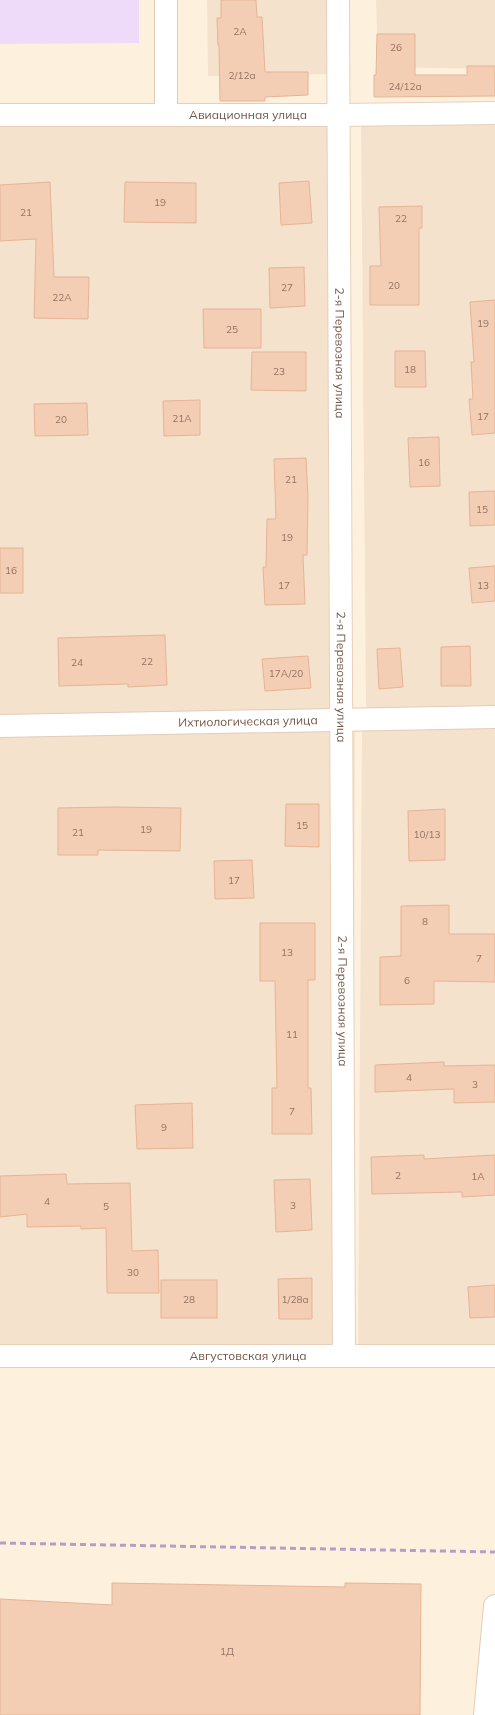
<svg xmlns="http://www.w3.org/2000/svg" width="495" height="1715" viewBox="0 0 495 1715" font-family="Mulish,sans-serif">
<style>
.residential{fill:#f5e2cc}
.education{fill:#eedbf9}
.building{fill:#f3cdb4;stroke:#e6b494}
.lines{fill:none;stroke-linecap:round;stroke-linejoin:round}
.street-casing{stroke:#e1ccba;stroke-width:24}
.secondary-casing{stroke:#e8cfba;stroke-width:24}
.street{stroke:#fff;stroke-width:22}
.secondary{stroke:#fff;stroke-width:22}
.rail{stroke:#b39ec5;stroke-width:3;stroke-dasharray:6 4;stroke-linecap:butt}
.labels{text-anchor:middle;stroke-width:4;stroke-linejoin:round;paint-order:stroke}
.number-label{font-size:10px;fill:#937462}
.street-label{font-size:12px;fill:#735646;stroke:#fff5e5}
</style>
<rect width="100%" height="100%" fill="#fdf1de"/>
<g class="residential">
<polygon points="207,0 334,0 334,74 208,76"/>
<polygon points="376,0 495,0 495,69 378,67"/>
<polygon points="495,121 495,709 366,713 361,122"/>
<polygon points="0,122 345,123 350,711 0,717"/>
<polygon points="495,720 495,1353 358,1353 362,723"/>
<polygon points="355,723 353,1353 0,1353 0,729"/>
</g>
<polygon class="education" points="0,0 139,0 139,43 0,44"/>
<g class="building">
<polygon points="221,0 256,0 257,17 262,17 265,72 308,72 308,95 265,97 265,101 220,101 219,45 218,45 217,18 221,18"/>
<polygon points="377,34 415,34 415,75 467,75 467,66 495,66 495,96 374,97 374,75 376,75"/>
<polygon points="309,181 312,223 281,225 279,183"/>
<polygon points="50,182 54,277 89,277 88,319 34,318 36,239 0,241 0,185"/>
<polygon points="125,182 196,183 196,223 124,222"/>
<polygon points="422,206 422,228 419,228 419,305 370,305 370,266 381,266 379,207"/>
<polygon points="304,267 305,306 270,308 269,268"/>
<polygon points="495,300 495,433 472,435 469,399 473,399 471,362 474,362 470,302"/>
<polygon points="203,309 261,309 261,348 204,348"/>
<polygon points="395,351 425,351 426,387 395,387"/>
<polygon points="252,352 306,352 306,391 251,390"/>
<polygon points="200,400 200,435 164,436 163,401"/>
<polygon points="87,403 88,435 35,436 34,404"/>
<polygon points="439,437 440,486 410,487 408,438"/>
<polygon points="306,458 308,498 307,555 303,555 305,604 265,605 263,567 266,567 267,519 276,519 274,459"/>
<polygon points="495,491 495,525 470,526 469,492"/>
<rect x="0" y="548" width="23" height="45"/>
<polygon points="495,566 495,601 472,603 469,568"/>
<polygon points="165,635 167,685 128,687 128,684 59,686 58,638"/>
<polygon points="470,646 471,686 441,686 441,647"/>
<polygon points="400,648 403,687 379,689 377,649"/>
<polygon points="308,656 311,688 265,691 262,659"/>
<polygon points="286,804 319,804 319,847 285,846"/>
<polygon points="113,807 181,808 180,851 98,850 98,855 58,855 58,808"/>
<polygon points="445,809 445,860 409,861 408,811"/>
<polygon points="252,860 254,898 215,899 214,861"/>
<polygon points="449,905 449,934 495,934 495,982 434,981 434,1004 380,1005 380,957 401,956 401,906"/>
<polygon points="260,923 315,923 315,980 308,980 308,1088 311,1088 312,1134 272,1134 272,1088 277,1088 275,981 260,981"/>
<polygon points="444,1062 444,1066 495,1065 495,1102 454,1103 454,1089 375,1092 375,1065"/>
<polygon points="192,1103 193,1148 137,1149 135,1105"/>
<polygon points="424,1155 424,1159 495,1155 495,1195 462,1197 462,1192 372,1194 371,1157"/>
<polygon points="66,1174 67,1184 130,1183 132,1251 158,1250 159,1293 107,1293 106,1228 81,1229 81,1226 27,1227 27,1214 0,1217 0,1176"/>
<polygon points="310,1179 312,1230 276,1232 274,1180"/>
<polygon points="312,1278 312,1319 279,1319 278,1279"/>
<rect x="161" y="1280" width="56" height="38"/>
<polygon points="495,1285 495,1317 470,1318 468,1287"/>
<polygon points="112,1583 345,1587 345,1583 421,1584 420,1715 0,1715 0,1599 112,1605"/>
</g>
<g class="lines">
<defs>
<g id="street">
<polyline points="166,0 166,115"/>
<path id="s1" d="M0 726 495 717"/>
<polyline points="485,1715 495,1606"/>
</g>
<g id="secondary">
<path id="s2" d="M338 0 344 1355"/>
<path id="s3" d="M0 115H338L495 113"/>
<path id="s4" d="M0 1356H495"/>
</g>
</defs>
<use href="#street" class="street-casing"/>
<use href="#secondary" class="secondary-casing"/>
<use href="#street" class="street"/>
<use href="#secondary" class="secondary"/>
<polyline class="rail" points="0,1543 495,1552"/>
</g>
<g class="labels">
<g class="number-label">
<text x="240" y="35">2А</text>
<text x="396" y="51">26</text>
<text x="242" y="79">2/12а</text>
<text x="405" y="90">24/12а</text>
<text x="160" y="206">19</text>
<text x="26" y="216">21</text>
<text x="401" y="222">22</text>
<text x="394" y="289">20</text>
<text x="287" y="291">27</text>
<text x="62" y="301">22А</text>
<text x="483" y="327">19</text>
<text x="232" y="333">25</text>
<text x="410" y="373">18</text>
<text x="279" y="375">23</text>
<text x="483" y="420">17</text>
<text x="182" y="422">21А</text>
<text x="61" y="423">20</text>
<text x="424" y="466">16</text>
<text x="291" y="483">21</text>
<text x="482" y="513">15</text>
<text x="287" y="541">19</text>
<text x="11" y="574">16</text>
<text x="284" y="589">17</text>
<text x="483" y="589">13</text>
<text x="147" y="665">22</text>
<text x="77" y="666">24</text>
<text x="286" y="677">17А/20</text>
<text x="302" y="829">15</text>
<text x="146" y="833">19</text>
<text x="78" y="836">21</text>
<text x="427" y="838">10/13</text>
<text x="234" y="884">17</text>
<text x="425" y="925">8</text>
<text x="287" y="956">13</text>
<text x="479" y="962">7</text>
<text x="407" y="984">6</text>
<text x="292" y="1038">11</text>
<text x="409" y="1081">4</text>
<text x="475" y="1088">3</text>
<text x="292" y="1115">7</text>
<text x="164" y="1131">9</text>
<text x="398" y="1179">2</text>
<text x="478" y="1180">1А</text>
<text x="47" y="1205">4</text>
<text x="293" y="1209">3</text>
<text x="106" y="1210">5</text>
<text x="133" y="1276">30</text>
<text x="189" y="1303">28</text>
<text x="295" y="1303">1/28а</text>
<text x="227" y="1655">1Д</text>
</g>
<g class="street-label">
<text dy="4" stroke="none"><textPath href="#s3" startOffset="248">Авиационная улица</textPath></text>
<text dy="4" stroke="none"><textPath href="#s2" startOffset="353">2-я Перевозная улица</textPath></text>
<text dy="4" stroke="none"><textPath href="#s2" startOffset="677">2-я Перевозная улица</textPath></text>
<text dy="4" stroke="none"><textPath href="#s1" startOffset="248">Ихтиологическая улица</textPath></text>
<text dy="4" stroke="none"><textPath href="#s2" startOffset="1001">2-я Перевозная улица</textPath></text>
<text dy="4" stroke="none"><textPath href="#s4" startOffset="248">Августовская улица</textPath></text>
</g>
</g>
</svg>
